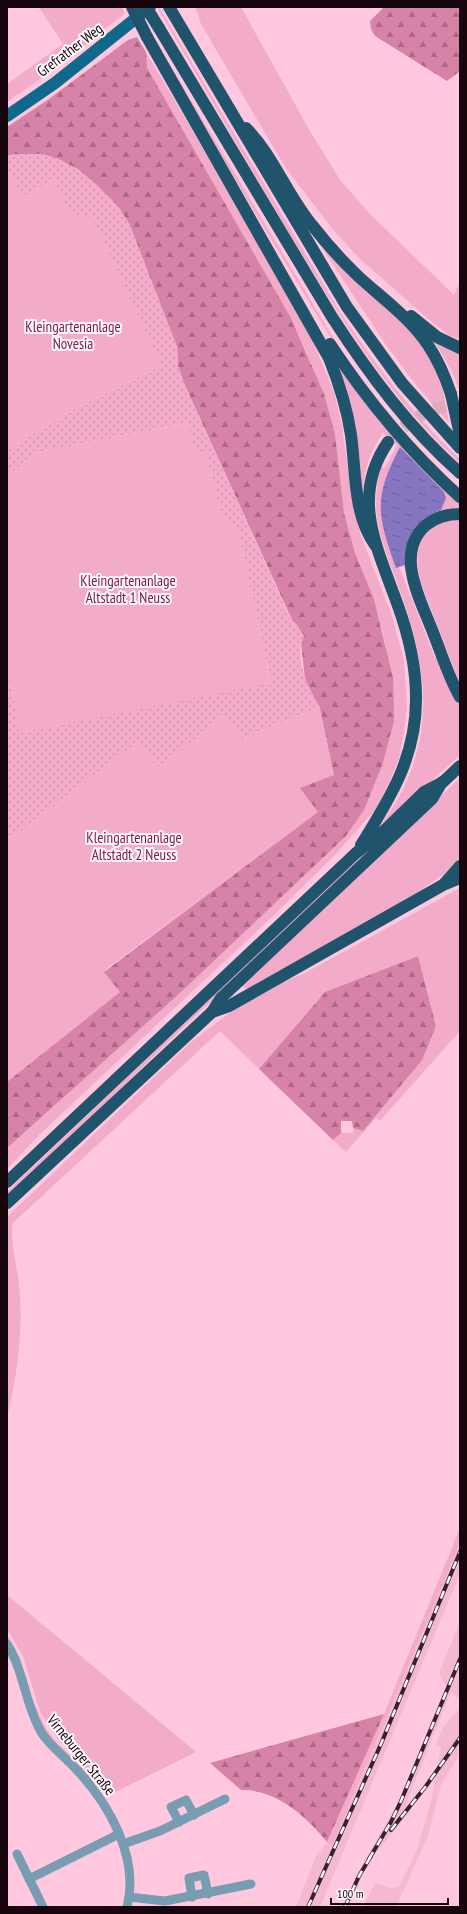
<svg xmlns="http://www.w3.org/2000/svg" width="467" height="1914" viewBox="0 0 467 1914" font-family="'PT Sans Narrow',sans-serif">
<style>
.built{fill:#f5b8d1}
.green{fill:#f2abc9}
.forest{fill:url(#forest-firs)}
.park{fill:url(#park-dots)}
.water{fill:url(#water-ripples)}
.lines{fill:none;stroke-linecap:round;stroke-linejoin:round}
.highway-tunnel{stroke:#dcabbf;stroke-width:12;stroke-dasharray:12 6;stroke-linecap:butt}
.minor{stroke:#789db2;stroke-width:9}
.major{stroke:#0f698d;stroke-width:12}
.highway{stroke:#20536c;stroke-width:12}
.rail-casing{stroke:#37212b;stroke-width:4}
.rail{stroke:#fff9fb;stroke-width:2.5;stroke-dasharray:8;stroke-linecap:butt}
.highway-bridge{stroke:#20536c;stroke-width:12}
.labels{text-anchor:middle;stroke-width:4;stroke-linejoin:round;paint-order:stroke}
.street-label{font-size:15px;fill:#17060e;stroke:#fff9fb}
.park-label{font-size:15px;fill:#801c52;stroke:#fff9fb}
</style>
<defs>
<pattern id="forest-firs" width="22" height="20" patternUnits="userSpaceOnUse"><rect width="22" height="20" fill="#d782a7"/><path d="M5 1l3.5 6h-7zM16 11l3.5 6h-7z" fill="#ad6886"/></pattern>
<pattern id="park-dots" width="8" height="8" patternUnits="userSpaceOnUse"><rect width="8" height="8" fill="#f2abc9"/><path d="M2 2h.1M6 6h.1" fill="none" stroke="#cf92ab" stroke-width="1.8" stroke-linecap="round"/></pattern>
<pattern id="water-ripples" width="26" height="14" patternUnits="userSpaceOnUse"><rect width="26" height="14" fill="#8676c2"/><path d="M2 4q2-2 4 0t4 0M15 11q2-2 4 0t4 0" fill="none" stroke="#6d5f9c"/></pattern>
</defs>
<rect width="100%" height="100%" fill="#ffc8de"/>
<g class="built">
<polygon points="460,1544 460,1574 320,1907 296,1907 317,1854 328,1842 332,1844"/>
<polygon points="460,1622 460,1700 451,1692 406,1804 412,1809 376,1853 364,1872 348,1907 342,1907 359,1871 399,1801 446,1686 439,1673"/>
<polygon points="460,1704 460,1754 441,1785 428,1836 396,1907 363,1907 375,1883 391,1888 399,1887 417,1850 431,1801 441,1747 436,1744 443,1727 457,1711"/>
</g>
<g class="green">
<polygon points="39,7 122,7 125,13 61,64 7,102 7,84 63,44"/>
<path d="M157 7H159L340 312C376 365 413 415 460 459V463C388 397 338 314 288 231 244 157 201 82 157 7Z"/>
<polygon points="193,7 241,7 311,133 341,181 369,213 454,295 460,282 460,339 449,335 428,319 359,258 335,232 285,167 201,24 196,9"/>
<polygon points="156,42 340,349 338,350 198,118"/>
<polygon points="146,52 304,320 334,392 342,426 352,499 361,536 391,613 404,660 407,707 404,732 399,758 389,783 375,810 334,856 270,919 41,1133 7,1169 7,1148 179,994 346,836 364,810 382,766 386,645 374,599 355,553 344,513 335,434 308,355 291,318 146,68"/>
<polygon points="7,171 24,196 54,180 69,212 93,219 162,366 66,414 7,451"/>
<polygon points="315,237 399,319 421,344 436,370 444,396 449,423 417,386 386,345"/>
<path d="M430 336 460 351V393C454 372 443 354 430 336Z"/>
<path d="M335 361 460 502V509L420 525 411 581 403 566 399 567 435 658 439 657 453 693 460 703V755L374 834C385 819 397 803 405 785 437 716 422 650 397 582 381 538 369 515 381 467L385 468 397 445 383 433C370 451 365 468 363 490L361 489Z"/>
<polygon points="189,423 195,453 206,452 221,514 238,529 271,684 19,733 7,661 7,475 39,452"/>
<path d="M452 519H460V684L421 583C413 550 417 529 452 519Z"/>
<polygon points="320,707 334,775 318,812 109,967 104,972 120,992 7,1082 7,841 138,742 159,768 224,715 244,740 250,735"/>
<polygon points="460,778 460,857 444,874 414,895 247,989 242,986"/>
<polygon points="430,793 184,1027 7,1198 7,1192 283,929"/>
<path d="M460 888V1031L380 1121 376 1118 346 1152 333 1140 341 1133H353V1128L363 1131 429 1043 436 1026 418 956 325 992 259 1069 220 1031 12 1224C11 1245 17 1265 19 1285 24 1330 17 1375 7 1418V1217L190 1043 236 1008 271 987 305 973Z"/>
<polygon points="460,1528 460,1544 332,1845 327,1842 384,1714"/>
<polygon points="7,1595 196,1752 107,1796 91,1773 59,1741 40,1712 23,1656 7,1629"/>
<polygon points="7,1634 20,1658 32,1699 46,1729 56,1742 89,1775 104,1798 45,1731 37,1717 12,1646 7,1638"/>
</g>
<g class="forest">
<polygon points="384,7 460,7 460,71 447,81 375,36 371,29 370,21"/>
<polygon points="137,37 146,52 147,68 291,318 324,394 335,434 344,513 355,553 374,599 393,678 394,721 382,766 364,810 346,836 179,994 7,1148 7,1082 120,992 104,972 318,812 300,788 334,775 320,708 309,690 305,679 301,643 304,636 296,624 292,620 183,381 178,366 177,347 129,223 17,154 7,156 7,127 49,99 128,40"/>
<polygon points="418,956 436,1026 422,1060 363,1131 353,1128 352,1121 341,1121 341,1133 333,1140 259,1069 325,992"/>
<path d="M384 1714 327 1842C307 1817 276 1789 241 1790L210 1763Z"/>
</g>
<path class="park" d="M17 154H43L59 159 78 169 97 185 117 205 129 223 177 347 178 366 183 381 291 620 296 624 304 636C293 657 309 690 320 707L250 735 243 740 224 715 159 768 138 742 7 841V661L19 733 271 683 238 529 221 514 206 452 195 454 188 423 39 452 7 475V451L66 414 162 366 93 219 69 212 54 180 24 196 7 171V156Z"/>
<path class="water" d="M400 447 444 492 446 498 441 510C415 519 405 539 405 565L396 568C377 515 373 498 400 447Z"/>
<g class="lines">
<path class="highway-tunnel" d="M390 440C409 420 432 405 460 404"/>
<g class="minor">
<path d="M7 1644C24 1671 25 1704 41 1732 50 1746 63 1755 74 1767 108 1802 140 1857 127 1907"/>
<polyline points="179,1822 171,1807 186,1800 194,1815"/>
<polyline points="123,1844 160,1831 225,1799"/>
<polyline points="17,1854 43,1907"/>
<polyline points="29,1879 119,1834"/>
<polyline points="129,1897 165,1901 251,1884"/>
<polyline points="192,1897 189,1878 204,1875 208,1894"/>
</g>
<polyline class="major" points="7,116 55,83 150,7"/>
<g class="highway">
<polyline points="169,7 347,307 402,383 460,448"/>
<path d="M159 28 332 317C369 374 409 428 460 473"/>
<path d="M147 37 329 358C339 383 347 408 351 435 356 471 353 514 375 545"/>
<path d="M246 128C273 155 287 195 312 225 326 243 342 261 359 277 382 298 410 318 428 345 438 360 445 376 451 394"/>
<polyline points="411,316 437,337 460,348"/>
<path d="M330 344C367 400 410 452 460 497"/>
<path d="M460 514C447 514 436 517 426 525 393 554 422 602 434 635 442 655 449 678 460 697"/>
<path d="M361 845C391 797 417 755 416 697 416 665 408 633 397 603 377 547 350 497 388 442"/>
<polyline points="445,883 460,866"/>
<polyline points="212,1012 229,1006 443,885 460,878"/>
<polyline points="7,1182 356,853 385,830 424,792 443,782 460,766"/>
<polyline points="7,1203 212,1012 221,998 432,799 442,782"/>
</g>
<defs>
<g id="rail">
<polyline points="391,1830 426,1786 460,1738"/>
<polyline points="369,1859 391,1822 401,1801 460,1659"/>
<polyline points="308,1907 381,1744 460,1552"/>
<polyline points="345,1907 359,1876 371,1856"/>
</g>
</defs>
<use href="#rail" class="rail-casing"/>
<use href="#rail" class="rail"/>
<g class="highway-bridge">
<polyline points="132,7 147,37"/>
<polyline points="146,7 159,28"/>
<polyline points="451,394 460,435"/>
</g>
</g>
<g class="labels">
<g class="street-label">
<text transform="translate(70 50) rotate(-37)" y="5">Grefrather Weg</text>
<text transform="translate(81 1755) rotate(51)" y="5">Virneburger Straße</text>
</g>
<g class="park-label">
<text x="73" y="332">Kleingartenanlage<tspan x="73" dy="17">Novesia</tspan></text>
<text x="128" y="586">Kleingartenanlage<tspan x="128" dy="17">Altstadt 1 Neuss</tspan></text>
<text x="134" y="843">Kleingartenanlage<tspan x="134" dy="17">Altstadt 2 Neuss</tspan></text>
</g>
</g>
<rect width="467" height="1914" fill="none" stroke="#17060e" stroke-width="16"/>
<path d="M331 1898v6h117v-6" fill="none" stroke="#17060e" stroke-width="2"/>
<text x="337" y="1898" font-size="12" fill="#17060e" stroke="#fff9fb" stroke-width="3" paint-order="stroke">100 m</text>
</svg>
